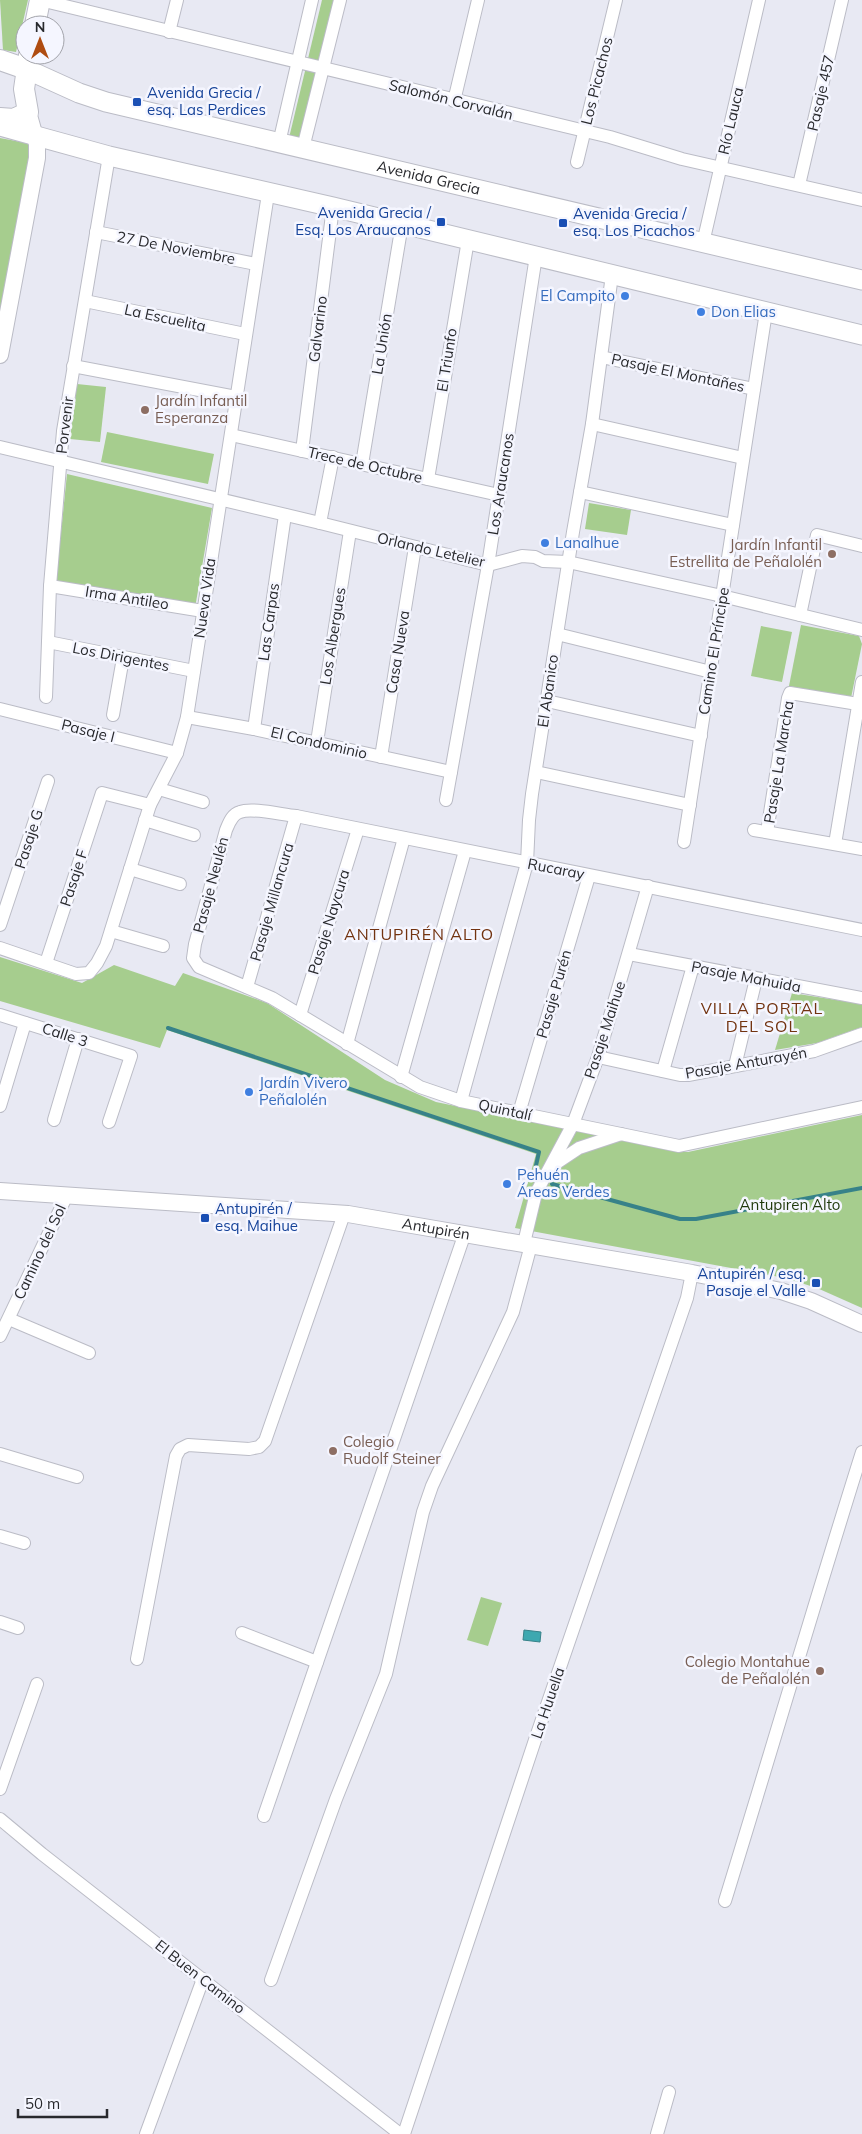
<svg xmlns="http://www.w3.org/2000/svg" width="862" height="2134" viewBox="0 0 862 2134" font-family="Mulish,sans-serif">
<style>
.green{fill:#a6cd8e}
.water{fill:#3ea8b0;stroke:#378289}
.lines{fill:none;stroke-linecap:round;stroke-linejoin:round}
.stream{stroke:#378289;stroke-width:4}
.minor-casing{stroke:#bbbcc6;stroke-width:14}
.tertiary-casing{stroke:#bbbcc6;stroke-width:18}
.secondary-casing{stroke:#bbbcc6;stroke-width:21}
.primary-casing{stroke:#bbbcc6;stroke-width:22}
.minor{stroke:#fff;stroke-width:12}
.tertiary{stroke:#fff;stroke-width:16}
.secondary{stroke:#fff;stroke-width:19}
.primary{stroke:#fff;stroke-width:20}
.transit-dot{fill:#1a4fb4;stroke:#f5f6ff;stroke-width:2}
.shop-dot{fill:#3f7fe0;stroke:#f5f6ff;stroke-width:2}
.education-dot{fill:#8d6e63;stroke:#f5f6ff;stroke-width:2}
.labels{text-anchor:middle;stroke-width:5;stroke-linejoin:round;paint-order:stroke}
.street-label{font-size:15px;fill:#28292d;stroke:#f5f6ff}
.transit-label{font-size:15px;fill:#164399;stroke:#f5f6ff;text-anchor:start}
.shop-label{font-size:15px;fill:#366cbe;stroke:#f5f6ff;text-anchor:start}
.education-label{font-size:15px;fill:#785e54;stroke:#f5f6ff;text-anchor:start}
.park-label{font-size:15px;fill:#1f380b;stroke:#f5f6ff}
.neighbourhood-label{font-size:16px;letter-spacing:1px;fill:#723310;stroke:#f5f6ff}
</style>
<rect width="100%" height="100%" fill="#e8e9f3"/>
<g class="green">
<polygon points="0,0 28,0 16,52 3,50"/>
<polygon points="322,0 337,0 303,142 289,138"/>
<polygon points="0,138 32,144 3,307 0,306"/>
<polygon points="77,384 106,387 100,442 70,439"/>
<polygon points="107,432 214,454 208,484 101,462"/>
<polygon points="67,474 212,508 195,608 56,581"/>
<polygon points="589,503 631,510 627,535 585,529"/>
<polygon points="801,625 859,636 862,644 851,698 789,686"/>
<polygon points="761,626 792,632 782,682 751,676"/>
<polygon points="0,957 82,983 114,965 175,986 183,973 267,1003 385,1080 436,1102 672,1151 688,1152 862,1115 862,1308 817,1288 785,1278 515,1228 536,1154 167,1030 160,1048 0,1001"/>
<polygon points="792,993 862,1004 862,1027 817,1043 775,1050"/>
<polygon points="481,1597 502,1603 488,1646 467,1640"/>
</g>
<polygon class="water" points="524,1630 541,1632 540,1642 523,1640"/>
<g class="lines">
<g class="stream">
<polyline points="168,1028 539,1152 533,1179"/>
<polyline points="552,1184 680,1219 696,1219 862,1188"/>
</g>
<defs>
<g id="minor">
<polyline points="40,0 610,137 682,159 862,200"/>
<polyline points="169,32 177,0"/>
<polyline points="454,101 478,0"/>
<polyline points="279,143 312,0"/>
<polyline points="303,148 340,0"/>
<polyline points="577,162 616,0"/>
<polyline points="799,185 842,0"/>
<polyline points="96,232 256,264"/>
<polyline points="703,243 759,0"/>
<polyline points="85,301 245,334"/>
<polyline points="601,357 754,389"/>
<polyline points="73,366 236,397"/>
<polyline points="592,424 743,458"/>
<polyline points="231,435 499,495"/>
<polyline points="0,447 320,523 488,565 522,556 535,557 543,561 568,562 722,596 862,630"/>
<polyline points="302,451 333,207"/>
<polyline points="362,464 402,224"/>
<polyline points="428,479 468,240"/>
<polyline points="580,492 733,525"/>
<polyline points="320,523 333,457"/>
<polyline points="50,586 203,611"/>
<polyline points="800,615 817,535 862,546"/>
<polyline points="557,634 711,672"/>
<polyline points="48,642 194,671"/>
<polyline points="46,697 50,586 63,431 109,156"/>
<polyline points="547,701 701,736"/>
<polyline points="0,709 177,753"/>
<polyline points="113,715 123,658"/>
<polyline points="187,717 254,729 451,772"/>
<polyline points="254,729 285,515"/>
<polyline points="317,742 350,531"/>
<polyline points="381,757 415,547"/>
<polyline points="536,772 690,805"/>
<polyline points="159,789 203,802"/>
<polyline points="446,800 488,565 536,256"/>
<polyline points="145,820 194,835"/>
<polyline points="754,830 862,849"/>
<polyline points="767,832 788,698 790,693 858,704"/>
<polyline points="684,842 766,312"/>
<polyline points="835,844 862,682"/>
<polyline points="130,869 180,884"/>
<polyline points="0,925 48,781"/>
<path d="M862 930 296 816C283 815 252 807 240 812 232 814 229 823 226 830L195 944 193 958 199 967 272 998 420 1087 461 1101 519 1113 679 1146 862 1107"/>
<polyline points="111,931 163,946"/>
<polyline points="0,948 76,974 89,973 97,963 106,946 150,805 177,753 187,717 268,194"/>
<polyline points="629,954 862,998"/>
<polyline points="46,963 102,793 150,805"/>
<polyline points="247,987 296,816"/>
<polyline points="0,1015 131,1056 109,1122"/>
<polyline points="300,1015 358,829"/>
<polyline points="347,1044 404,838"/>
<polyline points="598,1057 680,1075 688,1075 814,1051 862,1034"/>
<polyline points="735,1066 756,979"/>
<polyline points="663,1071 693,966"/>
<polyline points="401,1077 465,851"/>
<polyline points="461,1101 527,863 529,820 532,794 573,532 592,424 612,275"/>
<polyline points="0,1106 25,1023"/>
<polyline points="519,1113 589,876"/>
<polyline points="54,1120 78,1039"/>
<polyline points="552,1166 579,1148 621,1134"/>
<polyline points="524,1243 536,1193 573,1124 598,1057 648,886"/>
<polyline points="9,1319 89,1353"/>
<polyline points="0,1336 67,1195"/>
<polyline points="0,1454 77,1477"/>
<polyline points="0,1536 24,1543"/>
<polyline points="0,1622 18,1628"/>
<polyline points="242,1633 317,1662"/>
<polyline points="137,1659 176,1456 180,1449 188,1445 249,1449 259,1447 265,1441 344,1214"/>
<polyline points="0,1789 37,1684"/>
<polyline points="264,1816 465,1233"/>
<polyline points="0,1819 42,1854 400,2134"/>
<path d="M725 1901C771 1752 815 1601 862 1452"/>
<polyline points="271,1980 336,1799 386,1674 423,1512 432,1486 513,1312 531,1245"/>
<polyline points="146,2134 203,1979"/>
<polyline points="404,2134 535,1740 687,1298 692,1273"/>
<polyline points="657,2134 669,2092"/>
</g>
<g id="tertiary">
<polyline points="0,355 37,158 37,144 28,112"/>
<path id="s1" d="M0 1191 348 1214 692 1273 781 1291 811 1301 862 1324"/>
</g>
<g id="secondary">
<path id="s2" d="M26 69 79 93 106 102 862 280"/>
<polyline points="0,126 109,156 333,207 862,335"/>
</g>
<g id="primary">
<polyline points="35,25 40,0"/>
<polyline points="0,60 26,69"/>
<polyline points="0,118 14,119 28,112 24,89 29,55"/>
</g>
</defs>
<use href="#minor" class="minor-casing"/>
<use href="#tertiary" class="tertiary-casing"/>
<use href="#secondary" class="secondary-casing"/>
<use href="#primary" class="primary-casing"/>
<use href="#minor" class="minor"/>
<use href="#tertiary" class="tertiary"/>
<use href="#secondary" class="secondary"/>
<use href="#primary" class="primary"/>
</g>
<g class="transit-dot">
<rect x="132" y="97" width="10" height="10" rx="2.5"/>
<rect x="436" y="217" width="10" height="10" rx="2.5"/>
<rect x="558" y="218" width="10" height="10" rx="2.5"/>
<rect x="200" y="1213" width="10" height="10" rx="2.5"/>
<rect x="811" y="1278" width="10" height="10" rx="2.5"/>
</g>
<g class="shop-dot">
<circle cx="625" cy="296" r="5"/>
<circle cx="701" cy="312" r="5"/>
<circle cx="545" cy="543" r="5"/>
<circle cx="249" cy="1092" r="5"/>
<circle cx="507" cy="1184" r="5"/>
</g>
<g class="education-dot">
<circle cx="145" cy="410" r="5"/>
<circle cx="832" cy="554" r="5"/>
<circle cx="333" cy="1451" r="5"/>
<circle cx="820" cy="1671" r="5"/>
</g>
<g class="labels">
<g class="street-label">
<text transform="translate(597 81) rotate(-76)" y="5">Los Picachos</text>
<text transform="translate(821 93) rotate(-77)" y="5">Pasaje 457</text>
<text transform="translate(451 100) rotate(14)" y="5">Salomón Corvalán</text>
<text transform="translate(731 121) rotate(-77)" y="5">Río Lauca</text>
<text dy="5" stroke="none"><textPath href="#s2" startOffset="418">Avenida Grecia</textPath></text>
<text transform="translate(176 248) rotate(11)" y="5">27 De Noviembre</text>
<text transform="translate(165 318) rotate(12)" y="5">La Escuelita</text>
<text transform="translate(318 329) rotate(-83)" y="5">Galvarino</text>
<text transform="translate(382 344) rotate(-81)" y="5">La Unión</text>
<text transform="translate(447 360) rotate(-81)" y="5">El Triunfo</text>
<text transform="translate(678 373) rotate(12)" y="5">Pasaje El Montañes</text>
<text transform="translate(65 425) rotate(-83)" y="5">Porvenir</text>
<text transform="translate(365 465) rotate(13)" y="5">Trece de Octubre</text>
<text transform="translate(501 484) rotate(-81)" y="5">Los Araucanos</text>
<text transform="translate(431 550) rotate(13)" y="5">Orlando Letelier</text>
<text transform="translate(127 598) rotate(9)" y="5">Irma Antileo</text>
<text transform="translate(205 598) rotate(-82)" y="5">Nueva Vida</text>
<text transform="translate(269 622) rotate(-82)" y="5">Las Carpas</text>
<text transform="translate(333 636) rotate(-81)" y="5">Los Albergues</text>
<text transform="translate(714 651) rotate(-81)" y="5">Camino El Príncipe</text>
<text transform="translate(398 652) rotate(-81)" y="5">Casa Nueva</text>
<text transform="translate(121 657) rotate(11)" y="5">Los Dirigentes</text>
<text transform="translate(548 691) rotate(-82)" y="5">El Abanico</text>
<text transform="translate(88 731) rotate(14)" y="5">Pasaje I</text>
<text transform="translate(319 743) rotate(13)" y="5">El Condominio</text>
<text transform="translate(779 762) rotate(-81)" y="5">Pasaje La Marcha</text>
<text transform="translate(29 839) rotate(-72)" y="5">Pasaje G</text>
<text transform="translate(556 869) rotate(11)" y="5">Rucaray</text>
<text transform="translate(74 878) rotate(-72)" y="5">Pasaje F</text>
<text transform="translate(211 885) rotate(-75)" y="5">Pasaje Neulén</text>
<text transform="translate(272 902) rotate(-74)" y="5">Pasaje Millancura</text>
<text transform="translate(329 922) rotate(-73)" y="5">Pasaje Naycura</text>
<text transform="translate(746 977) rotate(11)" y="5">Pasaje Mahuida</text>
<text transform="translate(554 994) rotate(-74)" y="5">Pasaje Purén</text>
<text transform="translate(605 1030) rotate(-72)" y="5">Pasaje Maihue</text>
<text transform="translate(65 1035) rotate(18)" y="5">Calle 3</text>
<text transform="translate(746 1063) rotate(-10)" y="5">Pasaje Anturayén</text>
<text transform="translate(505 1110) rotate(12)" y="5">Quintalí</text>
<text dy="5" stroke="none"><textPath href="#s1" startOffset="438">Antupirén</textPath></text>
<text transform="translate(40 1252) rotate(-65)" y="5">Camino del Sol</text>
<text transform="translate(548 1703) rotate(-71)" y="5">La Huuella</text>
<text transform="translate(200 1977) rotate(38)" y="5">El Buen Camino</text>
</g>
<g class="transit-label">
<text x="147" y="98">Avenida Grecia /<tspan x="147" dy="17">esq. Las Perdices</tspan></text>
<text x="431" y="218" text-anchor="end">Avenida Grecia /<tspan x="431" dy="17">Esq. Los Araucanos</tspan></text>
<text x="573" y="219">Avenida Grecia /<tspan x="573" dy="17">esq. Los Picachos</tspan></text>
<text x="215" y="1214">Antupirén /<tspan x="215" dy="17">esq. Maihue</tspan></text>
<text x="806" y="1279" text-anchor="end">Antupirén / esq.<tspan x="806" dy="17">Pasaje el Valle</tspan></text>
</g>
<g class="shop-label">
<text x="615" y="301" text-anchor="end">El Campito</text>
<text x="711" y="317">Don Elias</text>
<text x="555" y="548">Lanalhue</text>
<text x="259" y="1088">Jardín Vivero<tspan x="259" dy="17">Peñalolén</tspan></text>
<text x="517" y="1180">Pehuén<tspan x="517" dy="17">Áreas Verdes</tspan></text>
</g>
<g class="education-label">
<text x="155" y="406">Jardín Infantil<tspan x="155" dy="17">Esperanza</tspan></text>
<text x="822" y="550" text-anchor="end">Jardín Infantil<tspan x="822" dy="17">Estrellita de Peñalolén</tspan></text>
<text x="343" y="1447">Colegio<tspan x="343" dy="17">Rudolf Steiner</tspan></text>
<text x="810" y="1667" text-anchor="end">Colegio Montahue<tspan x="810" dy="17">de Peñalolén</tspan></text>
</g>
<g class="park-label">
<text x="790" y="1210">Antupiren Alto</text>
</g>
<g class="neighbourhood-label">
<text x="419" y="940">ANTUPIRÉN ALTO</text>
<text x="762" y="1014">VILLA PORTAL<tspan x="762" dy="18">DEL SOL</tspan></text>
</g>
</g>
<g transform="translate(40 40)"><circle r="24" fill="#f5f6ff" stroke="#a3a4ab"/>
<path d="M0-4L9 19L0 12L-9 19Z" fill="#af4c11"/>
<text y="-8" font-size="14" font-weight="bold" text-anchor="middle" fill="#28292d">N</text>
</g>
<path d="M18 2109v8h89v-8" fill="none" stroke="#28292d" stroke-width="2.5"/>
<text x="25" y="2109" font-size="15" fill="#28292d" stroke="#f5f6ff" stroke-width="4" paint-order="stroke">50 m</text>
</svg>
